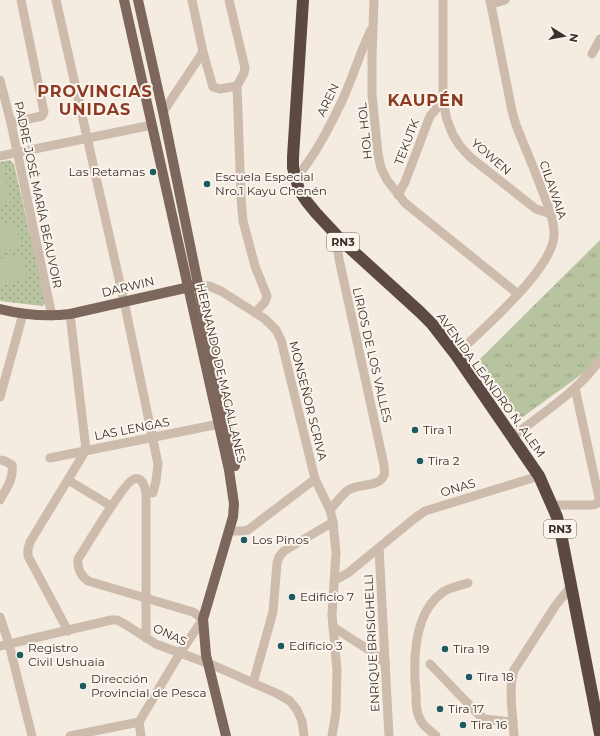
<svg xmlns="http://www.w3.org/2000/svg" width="600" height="736" viewBox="0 0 600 736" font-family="Montserrat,sans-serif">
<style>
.grass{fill:url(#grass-tufts)}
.park{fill:url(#park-dots)}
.garden{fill:#b8c4a0}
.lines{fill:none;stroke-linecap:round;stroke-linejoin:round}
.minor{stroke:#cdbbac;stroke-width:9}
.major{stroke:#7d675c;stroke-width:10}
.highway{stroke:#5c4a42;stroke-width:12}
.poi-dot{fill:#1f5a5e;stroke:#fbf5ee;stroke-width:1.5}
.labels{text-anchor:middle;stroke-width:4;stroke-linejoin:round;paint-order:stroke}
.shield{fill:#fbf5ee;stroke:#756b66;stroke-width:1}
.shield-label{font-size:11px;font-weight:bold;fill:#3b302b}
.street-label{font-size:12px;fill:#3b302b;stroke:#fbf5ee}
.poi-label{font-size:12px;fill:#3b302b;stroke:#fbf5ee;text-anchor:start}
.district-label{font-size:16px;font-weight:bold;letter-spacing:1px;fill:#8c3b22;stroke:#fbf5ee}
</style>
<defs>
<pattern id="grass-tufts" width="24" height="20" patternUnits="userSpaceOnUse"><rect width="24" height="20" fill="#b8c4a0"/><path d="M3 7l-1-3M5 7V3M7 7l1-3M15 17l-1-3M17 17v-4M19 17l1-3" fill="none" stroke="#97a083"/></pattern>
<pattern id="park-dots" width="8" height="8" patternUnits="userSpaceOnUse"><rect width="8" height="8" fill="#b8c4a0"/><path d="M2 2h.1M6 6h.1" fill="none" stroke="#97a083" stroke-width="1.8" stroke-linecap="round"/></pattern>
</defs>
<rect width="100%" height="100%" fill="#f4ebe1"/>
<polygon class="grass" points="600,240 600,361 520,419 479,360"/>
<polygon class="park" points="10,160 14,164 45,300 45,304 42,306 0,301 0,162"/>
<g class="garden">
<polygon points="0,169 3,169 11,202 0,205"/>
<polygon points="16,223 21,248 0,253 0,226"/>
<polygon points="22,254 28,279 0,285 0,259"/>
</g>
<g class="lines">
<g class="minor">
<polyline points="56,0 124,301 158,464 156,481 153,493"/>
<polyline points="192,0 203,52 213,87 220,89 237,86"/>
<polyline points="229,0 245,68 244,73 237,86 241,197 243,221 255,266 267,296 265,302 255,313"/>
<polyline points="374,0 372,55 372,94 378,154 381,168 387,180 405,203 518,294"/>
<polyline points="443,0 443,101 447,120 453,135 460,146 470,157 536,209 551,214"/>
<polyline points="492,4 505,0"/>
<polyline points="592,54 600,39"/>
<polyline points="0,80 11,123 52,316"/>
<polyline points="163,112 203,52"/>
<polyline points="11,123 42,116 44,112 21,0"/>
<polyline points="0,156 152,125"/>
<path d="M295 179C315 156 329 128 342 101 353 77 360 52 371 30"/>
<polyline points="398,195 405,182 430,116 443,101"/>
<polyline points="198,285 209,286 221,291 265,319 276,330 281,340 315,479 330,510 333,522 336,553 332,615 337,670 336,712 332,736"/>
<path d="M456 355C480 331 555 268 554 234 554 220 548 206 543 193 535 170 525 148 516 125L512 111 490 0"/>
<polyline points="0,397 23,314"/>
<path d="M512 437C543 413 577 392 600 360"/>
<polyline points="50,458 219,424"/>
<path d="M0 460 5 461 12 465C14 479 6 489 0 500"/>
<polyline points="68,480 111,506"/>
<polyline points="552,505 593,505 598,503 599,498 575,388"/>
<path d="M330 510C335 504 341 496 347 491 356 483 380 488 384 475 385 472 384 468 384 465L339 259 338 252 342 241"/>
<polyline points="230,531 243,531 248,530 315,479"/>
<polyline points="379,548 389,736"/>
<polyline points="335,580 348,573 415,518 425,511 539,476"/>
<polyline points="0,617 9,644 32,736"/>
<polyline points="333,627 372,652 385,663"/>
<polyline points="68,631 28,556 28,549 30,542 86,450 70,314"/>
<polyline points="0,646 111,620 117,620 123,623 156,644 215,666 278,694 290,701 297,710 302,721 304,736"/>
<polyline points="430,664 479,715 485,719 513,722"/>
<polyline points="253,683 273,612 277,563 279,557 284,551 333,522"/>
<polyline points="70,736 139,722"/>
<path d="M141 736 139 722 180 653 203 619 193 612 88 581C81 576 77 569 78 559 86 547 124 482 134 479 142 476 145 487 146 493V638"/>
<path d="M436 736C431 731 424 727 421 721 416 713 416 703 416 694 413 662 413 613 443 592 450 587 460 586 468 583"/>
<path d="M514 736C513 714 508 691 514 670L556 605 572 585"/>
</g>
<g class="major">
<polyline points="124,0 229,470 234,504 233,517 203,619 206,655 226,736"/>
<polyline points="138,0 163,112 235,466"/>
<path d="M0 309C24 315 45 317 70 314L194 286"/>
</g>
<polyline class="highway" points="303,0 293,157 293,168 299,190 307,202 316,213 342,241 420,312 432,324 456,355 539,476 557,517 561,534 600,734"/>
</g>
<g class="poi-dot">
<circle cx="153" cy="172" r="4"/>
<circle cx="207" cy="184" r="4"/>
<circle cx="415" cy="430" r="4"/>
<circle cx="420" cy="461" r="4"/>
<circle cx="244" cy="540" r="4"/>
<circle cx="292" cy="597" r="4"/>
<circle cx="281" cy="646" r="4"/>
<circle cx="445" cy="649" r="4"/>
<circle cx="20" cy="655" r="4"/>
<circle cx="469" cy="677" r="4"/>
<circle cx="83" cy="686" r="4"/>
<circle cx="440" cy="709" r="4"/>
<circle cx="463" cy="725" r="4"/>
</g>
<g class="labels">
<g class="shield">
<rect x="327" y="233" width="32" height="18" rx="3"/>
<rect x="544" y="520" width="32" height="18" rx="3"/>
</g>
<g class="shield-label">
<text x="343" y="246">RN3</text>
<text x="560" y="533">RN3</text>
</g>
<g class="street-label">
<text transform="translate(328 100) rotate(-64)" y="4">AREN</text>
<text transform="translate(365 131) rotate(-96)" y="4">HOL HOL</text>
<text transform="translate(407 142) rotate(-69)" y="4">TEKUTK</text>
<text transform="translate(491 157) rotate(41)" y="4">YOWEN</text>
<text transform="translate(553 190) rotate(71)" y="4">CILAWAIA</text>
<text transform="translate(38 195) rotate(78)" y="4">PADRE JOSÉ MARÍA BEAUVOIR</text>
<text transform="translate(128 287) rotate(-13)" y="4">DARWIN</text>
<text transform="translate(372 355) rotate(77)" y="4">LIRIOS DE LOS VALLES</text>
<text transform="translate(221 373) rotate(77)" y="4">HERNANDO DE MAGALLANES</text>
<text transform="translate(491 385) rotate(54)" y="4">AVENIDA LEANDRO N. ALEM</text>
<text transform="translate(308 401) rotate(76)" y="4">MONSEÑOR SCRIVA</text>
<text transform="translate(132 429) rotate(-11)" y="4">LAS LENGAS</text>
<text transform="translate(458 488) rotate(-17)" y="4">ONAS</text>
<text transform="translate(170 635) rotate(25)" y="4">ONAS</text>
<text transform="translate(372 643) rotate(-93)" y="4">ENRIQUE BRISIGHELLI</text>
</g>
<g class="poi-label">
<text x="145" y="176" text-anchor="end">Las Retamas</text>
<text x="215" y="181">Escuela Especial<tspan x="215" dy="14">Nro.1 Kayu Chenén</tspan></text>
<text x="423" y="434">Tira 1</text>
<text x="428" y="465">Tira 2</text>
<text x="252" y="544">Los Pinos</text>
<text x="300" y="601">Edificio 7</text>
<text x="289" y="650">Edificio 3</text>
<text x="28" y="652">Registro<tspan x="28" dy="14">Civil Ushuaia</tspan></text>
<text x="453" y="653">Tira 19</text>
<text x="477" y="681">Tira 18</text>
<text x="91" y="683">Dirección<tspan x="91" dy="14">Provincial de Pesca</tspan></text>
<text x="448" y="713">Tira 17</text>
<text x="471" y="729">Tira 16</text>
</g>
<g class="district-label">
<text x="95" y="97">PROVINCIAS<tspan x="95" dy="18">UNIDAS</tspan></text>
<text x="426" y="106">KAUPÉN</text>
</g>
</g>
<g transform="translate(564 36) rotate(101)" stroke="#fbf5ee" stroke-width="3" paint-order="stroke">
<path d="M0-3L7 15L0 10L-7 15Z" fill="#3b302b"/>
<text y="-6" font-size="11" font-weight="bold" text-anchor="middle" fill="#3b302b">N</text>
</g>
</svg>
